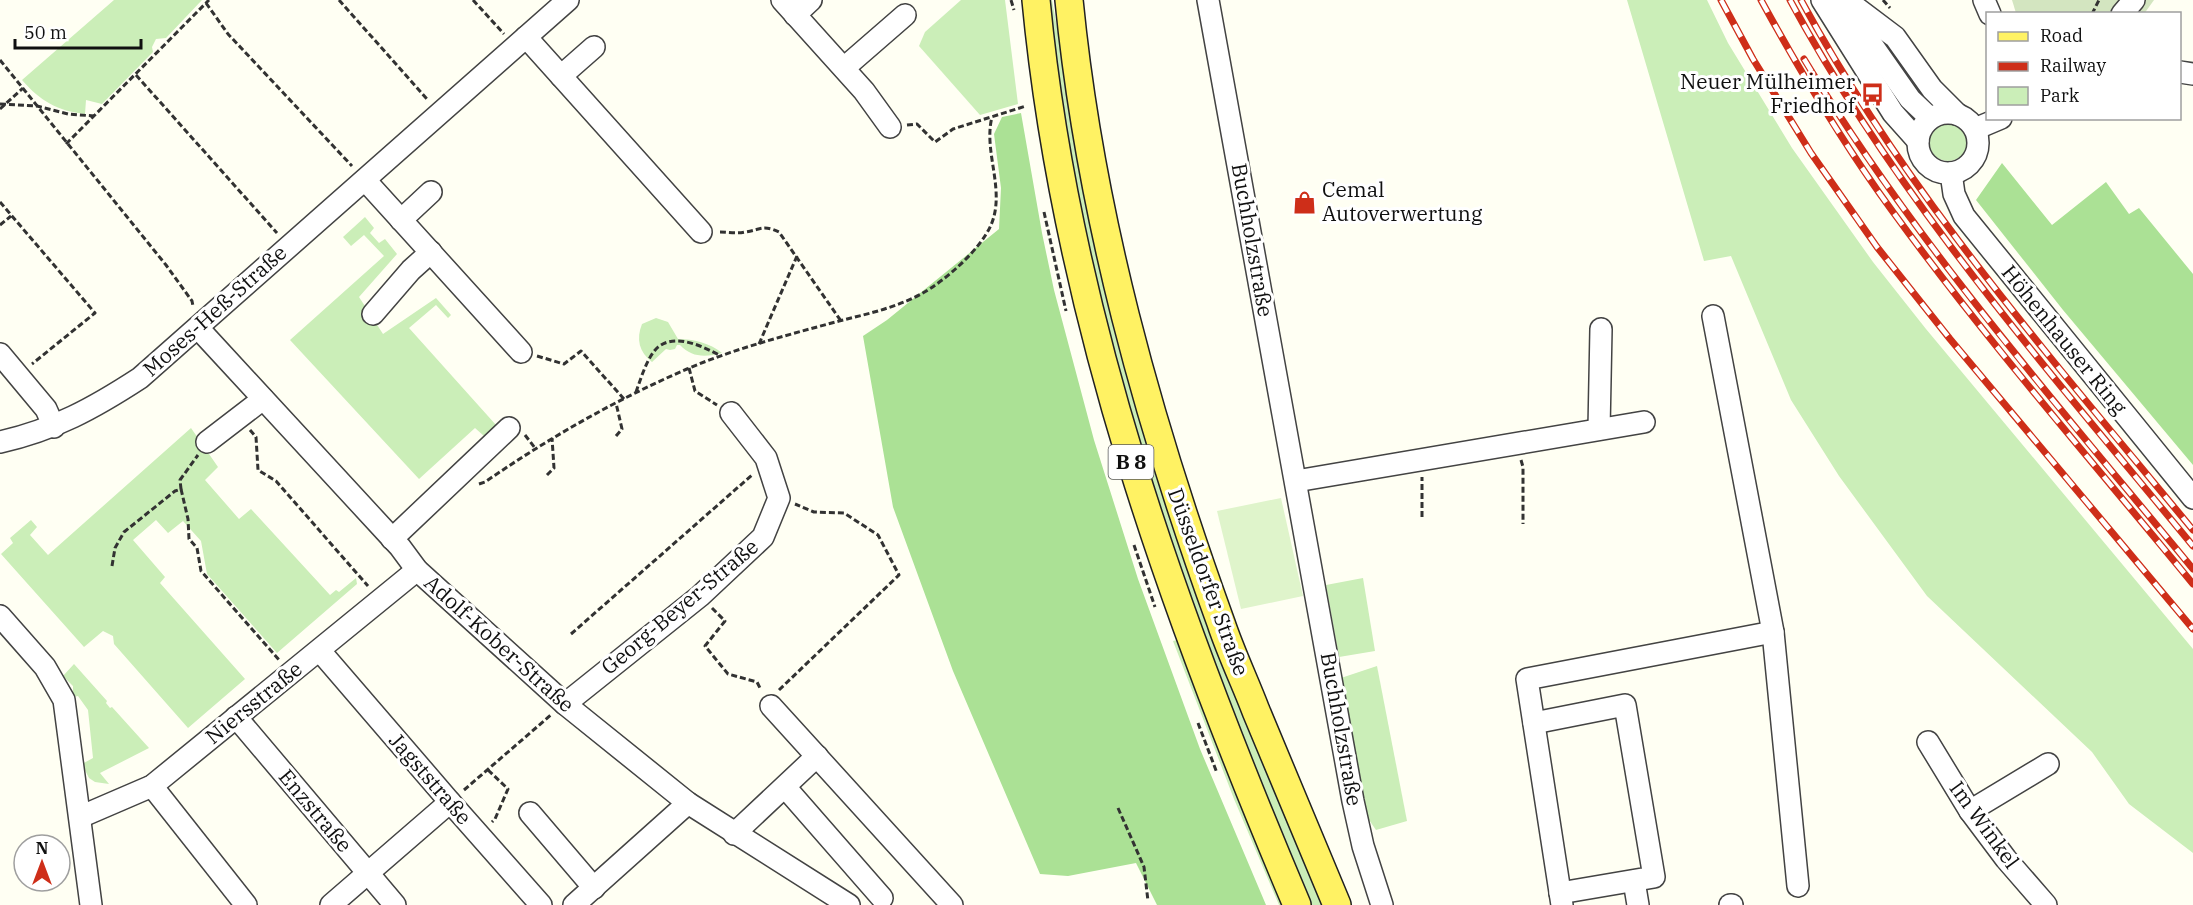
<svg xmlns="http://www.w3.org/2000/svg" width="2193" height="905" viewBox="0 0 2193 905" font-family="'IBM Plex Serif',serif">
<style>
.green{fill:#cbeeb8}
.forest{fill:#abe195}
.cemetery{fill:#d3e5c0}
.pitch{fill:#dff4cb}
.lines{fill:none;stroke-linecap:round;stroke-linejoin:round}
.minor-casing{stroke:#434343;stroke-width:24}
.major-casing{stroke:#212121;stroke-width:30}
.path{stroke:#323232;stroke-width:3;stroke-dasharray:6 3;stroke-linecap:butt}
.minor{stroke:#fff;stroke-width:21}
.major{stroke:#fff263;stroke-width:27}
.rail-casing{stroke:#ce2e19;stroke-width:7}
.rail{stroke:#fff;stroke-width:4.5;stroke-dasharray:14;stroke-linecap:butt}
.labels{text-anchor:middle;stroke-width:6;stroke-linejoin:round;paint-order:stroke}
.shield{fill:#fff;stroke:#585858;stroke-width:1.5}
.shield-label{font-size:20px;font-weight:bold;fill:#101010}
.poi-label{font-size:21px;fill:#101010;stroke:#fff;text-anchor:end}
.street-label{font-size:21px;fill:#101010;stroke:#fff}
</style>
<rect width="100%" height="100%" fill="#fffff3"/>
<g class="green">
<path d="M114 0H202L166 38 156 39 152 47 153 52 102 104 86 100 85 114C58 111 40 101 22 80Z"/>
<polygon points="961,0 1005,0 1018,104 980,115 919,46 925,32"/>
<polygon points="1047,0 1052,0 1095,236 1323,905 1308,905 1246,756 1146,478 1084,244 1064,126"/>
<polygon points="1627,0 1707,0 1728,43 1792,148 1873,262 1926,329 2193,649 2193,853 2129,804 2092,752 1927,596 1839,476 1791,400 1731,256 1704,261"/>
<circle cx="1948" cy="142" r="19"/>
<polygon points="365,217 374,228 370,233 379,243 385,239 397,254 359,297 383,334 436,298 451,315 448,318 436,305 409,328 496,425 484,436 475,428 419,479 290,340 384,256 364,235 351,246 343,237"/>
<path d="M656 318 668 322 678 339C693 339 710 343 722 353 706 357 692 358 680 345H677L675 349 670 350 666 349 652 362C639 352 636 339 642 324Z"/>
<polygon points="191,428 218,467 205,480 239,519 251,509 330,595 336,590 339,592 356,578 357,584 277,653 207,574 201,541 183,521 168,533 156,520 133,540 165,577 160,583 245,679 188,728 114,644 113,636 103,631 84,647 1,554 13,543 10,538 31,520 37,527 30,535 48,555"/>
<polygon points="1363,578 1375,651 1339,657 1326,585"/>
<polygon points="1177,640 1239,797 1284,905 1279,905 1234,799 1173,641"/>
<polygon points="74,664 107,701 106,703 110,708 112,707 149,748 100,773 109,784 95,782 89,778 82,764 93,758 88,710 78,696 73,697 73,686 63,676"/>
<polygon points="1377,666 1407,821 1376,830 1365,814 1341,678"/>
</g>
<g class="forest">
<polygon points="1021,113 1042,233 1054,290 1094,440 1138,579 1200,749 1266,905 1157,905 1136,863 1068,876 1040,874 953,671 893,507 863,336 887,320 999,229 1001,188 994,134 1002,117"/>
<polygon points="2002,163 2052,225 2106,182 2129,214 2139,208 2193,274 2193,465 2063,310 1976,200"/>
</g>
<polygon class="cemetery" points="2012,0 2154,0 2144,14 2016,13"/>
<polygon class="pitch" points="1281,498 1303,596 1241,609 1217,511"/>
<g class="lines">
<defs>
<g id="minor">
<polyline points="782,0 864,91 890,127"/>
<polyline points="1208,0 1353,801 1363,846 1382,905"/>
<polyline points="1822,0 1893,113 1918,141"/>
<polyline points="1846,0 1895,37 1932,89 1957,114"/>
<polyline points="1984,0 1990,14"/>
<polyline points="1836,3 1868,39 1910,99 1930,118"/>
<polyline points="2122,14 2134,0"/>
<polyline points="795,15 811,0"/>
<polyline points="526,37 701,232"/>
<polyline points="844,68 905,15"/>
<polyline points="2180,72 2193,74"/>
<polyline points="561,76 594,47"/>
<circle cx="1948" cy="143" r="30"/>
<polyline points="1975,129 2001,118"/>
<polyline points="1951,173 1954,194 1964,216 2193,498"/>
<polyline points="365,180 521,352"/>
<polyline points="401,220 431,192"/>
<polyline points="373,314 411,270 431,252"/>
<polyline points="1713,316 1773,632 1798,886"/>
<polyline points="198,328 400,547 417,570 565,704 688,803 849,905"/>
<polyline points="0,354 46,409 54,427"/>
<polyline points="1599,429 1601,329"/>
<path d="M0 442C54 430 94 408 140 378L568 0"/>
<polyline points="207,442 263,399"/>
<polyline points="1296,481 1644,422"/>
<polyline points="392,539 509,428"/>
<polyline points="0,616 45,667 64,700 91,905"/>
<polyline points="320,651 450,802 541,905"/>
<polyline points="565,704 700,596 763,537 779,498 766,458 731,413"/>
<polyline points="771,706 952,905"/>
<polyline points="236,717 395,905"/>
<polyline points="1534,723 1625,705 1654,877 1560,893"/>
<polyline points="1928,742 1970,811 2006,859 2046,905"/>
<polyline points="152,786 246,905"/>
<polyline points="785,787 882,898"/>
<polyline points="1970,811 2048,764"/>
<polyline points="530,813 594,888"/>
<polyline points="80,817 152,786 417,570"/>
<polyline points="734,834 817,756"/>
<polyline points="1634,881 1638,905"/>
<polyline points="331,905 450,802"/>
<polyline points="574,905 688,803"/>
<polyline points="1562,905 1527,679 1773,632"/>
<polyline points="1730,905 1732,905"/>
</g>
<g id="major">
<path d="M1036 0C1066 316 1174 615 1297 905"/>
<path d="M1069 0C1090 214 1148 422 1221 623 1231 653 1245 682 1256 711 1283 776 1310 841 1337 905"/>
</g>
</defs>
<use href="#minor" class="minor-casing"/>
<use href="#major" class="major-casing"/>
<g class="path">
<polyline points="339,0 427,99"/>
<polyline points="473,0 504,34"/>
<polyline points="1011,0 1014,10"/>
<polyline points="1883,0 1890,8"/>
<polyline points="206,3 228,34 352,166"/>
<polyline points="2092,14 2099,0"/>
<polyline points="0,60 166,265 192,301 193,306"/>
<polyline points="136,75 277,233"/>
<polyline points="0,104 37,106 68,114 94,116"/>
<polyline points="0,109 23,88"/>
<polyline points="907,125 917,124 935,142 953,129 1026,106"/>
<polyline points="66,144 209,0"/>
<polyline points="0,202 95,313 32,364"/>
<polyline points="1044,212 1066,311"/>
<polyline points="0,225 11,216"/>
<path d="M720 232C728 232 737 234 745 232 761 230 762 224 779 232L841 321"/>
<polyline points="759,344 797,256"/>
<polyline points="537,356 564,364 581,351 624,399"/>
<polyline points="689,368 695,391 717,405"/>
<path d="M636 392C641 378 647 358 657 348 675 332 704 347 721 356"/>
<polyline points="250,430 256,437 258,470 276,481 368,586"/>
<polyline points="525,435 535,448"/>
<polyline points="616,436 622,429 616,403"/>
<polyline points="1521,460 1523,467 1523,524"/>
<polyline points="547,475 554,468 552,438"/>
<path d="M479 484 485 482C549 438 615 400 687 369 736 348 788 335 839 321 867 314 895 308 921 294 945 281 980 250 991 225 1006 190 983 152 992 117"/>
<polyline points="181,489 188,519 189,539 197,548 201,571 280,661"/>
<polyline points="1422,517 1422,477"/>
<polyline points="1134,545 1155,607"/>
<polyline points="112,566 115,548 124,532 175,491 181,489 180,480 198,455"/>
<polyline points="712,608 725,621 705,646 728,674 757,682 761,690"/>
<polyline points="571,634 752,475"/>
<polyline points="779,690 899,575 878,535 844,513 814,512 795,504"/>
<polyline points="1198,723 1217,773"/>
<polyline points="488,770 508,789 495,819 492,822"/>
<polyline points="464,790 552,714"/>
<polyline points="1118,808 1144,867 1148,901"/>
</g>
<use href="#minor" class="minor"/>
<use href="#major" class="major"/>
<defs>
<g id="rail">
<polyline points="1721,0 1753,59 1811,153 1877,247 1950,339 2193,629"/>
<path d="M1761 0C1801 73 1844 145 1893 212 1987 341 2092 461 2193 584"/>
<path d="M1790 0C1898 200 2049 371 2193 546"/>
<path d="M1801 0C1906 194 2053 360 2193 530"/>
<path d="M1804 59C1915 243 2057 404 2193 569"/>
</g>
</defs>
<use href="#rail" class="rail-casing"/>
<use href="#rail" class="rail"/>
</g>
<defs>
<symbol id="bus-bare" viewBox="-9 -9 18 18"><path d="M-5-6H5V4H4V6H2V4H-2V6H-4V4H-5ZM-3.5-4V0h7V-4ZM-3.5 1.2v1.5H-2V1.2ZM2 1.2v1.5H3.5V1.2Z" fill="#ce2e19" stroke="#fff" stroke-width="2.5" paint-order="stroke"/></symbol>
<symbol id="shop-bare" viewBox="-9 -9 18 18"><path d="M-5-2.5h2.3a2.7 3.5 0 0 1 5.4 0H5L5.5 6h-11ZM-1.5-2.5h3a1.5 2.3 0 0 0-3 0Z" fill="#ce2e19" stroke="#fff" stroke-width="2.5" paint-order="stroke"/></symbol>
</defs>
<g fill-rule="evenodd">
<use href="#bus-bare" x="1856" y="78" width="33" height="33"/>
<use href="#shop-bare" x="1288" y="186" width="33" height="33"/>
</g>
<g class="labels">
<rect class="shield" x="1108.5" y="445" width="45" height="34" rx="4.5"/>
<g class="shield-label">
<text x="1131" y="469">B 8</text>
</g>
<g class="poi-label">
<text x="1855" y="89">Neuer Mülheimer<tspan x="1855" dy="24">Friedhof</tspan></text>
<text x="1322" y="197" text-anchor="start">Cemal<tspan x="1322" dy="24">Autoverwertung</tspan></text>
</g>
<g class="street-label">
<text transform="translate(1252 240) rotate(80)" y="7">Buchholzstraße</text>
<text transform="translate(215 311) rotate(-42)" y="7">Moses-Heß-Straße</text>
<text transform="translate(2064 340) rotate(51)" y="7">Höhenhauser Ring</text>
<text transform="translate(1208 582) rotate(70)" y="7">Düsseldorfer Straße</text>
<text transform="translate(680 607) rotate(-40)" y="7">Georg-Beyer-Straße</text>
<text transform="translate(499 644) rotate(42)" y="7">Adolf-Kober-Straße</text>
<text transform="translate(254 703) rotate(-39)" y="7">Niersstraße</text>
<text transform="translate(1341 729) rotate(80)" y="7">Buchholzstraße</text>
<text transform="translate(430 779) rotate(49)" y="7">Jagststraße</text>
<text transform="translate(315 811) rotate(50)" y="7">Enzstraße</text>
<text transform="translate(1984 825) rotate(54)" y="7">Im Winkel</text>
</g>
</g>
<rect x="1986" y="12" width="195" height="108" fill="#ffffff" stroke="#9f9f9f" stroke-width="1.5"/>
<rect x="1998" y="32" width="30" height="9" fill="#fff263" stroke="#9f9f9f" stroke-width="1.5"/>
<text x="2040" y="42" font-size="18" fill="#101010">Road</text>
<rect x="1998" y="62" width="30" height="9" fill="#ce2e19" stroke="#9f9f9f" stroke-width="1.5"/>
<text x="2040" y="72" font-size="18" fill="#101010">Railway</text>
<rect x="1998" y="87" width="30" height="18" fill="#cbeeb8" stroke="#9f9f9f" stroke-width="1.5"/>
<text x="2040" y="102" font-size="18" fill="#101010">Park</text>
<g transform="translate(42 863)"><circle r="28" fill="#ffffff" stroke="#9f9f9f" stroke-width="1.5"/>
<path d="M0-4.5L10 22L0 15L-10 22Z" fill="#ce2e19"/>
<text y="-9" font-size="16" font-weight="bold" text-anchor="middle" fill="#101010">N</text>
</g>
<path d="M15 39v9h126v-9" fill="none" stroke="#101010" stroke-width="3"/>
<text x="24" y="39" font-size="18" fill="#101010" stroke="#ffffff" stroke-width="4.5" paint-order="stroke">50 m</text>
</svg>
